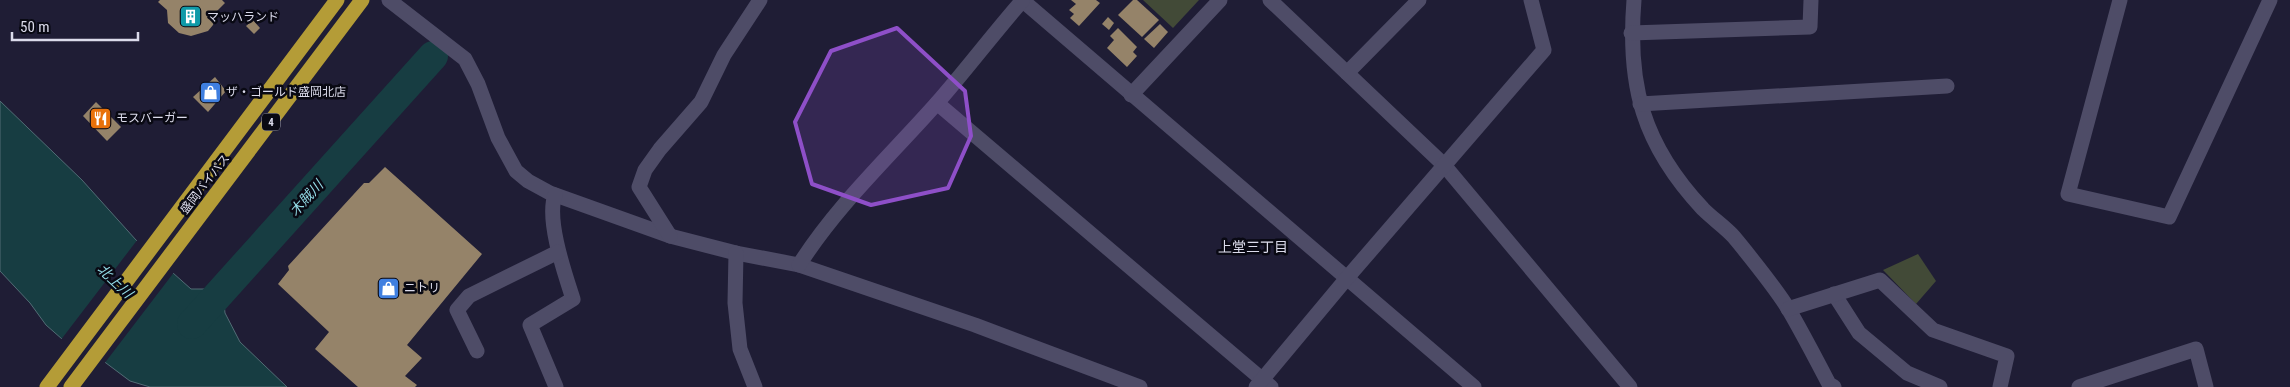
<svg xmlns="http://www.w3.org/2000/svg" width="2290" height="387" viewBox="0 0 2290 387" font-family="'Roboto Condensed','Noto Sans JP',sans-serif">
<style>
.green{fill:#424a37}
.water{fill:#173d42;stroke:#526c75}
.pier{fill:#1f1d35}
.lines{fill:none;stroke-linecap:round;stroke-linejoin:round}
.river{stroke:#173d42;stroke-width:30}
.building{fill:#958369}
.minor{stroke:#4e4c67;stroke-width:15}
.highway{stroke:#b49c37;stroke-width:15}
.marked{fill:#8e4fc8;fill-opacity:0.2;stroke:#8e4fc8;stroke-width:4;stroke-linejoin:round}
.labels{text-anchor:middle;stroke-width:5;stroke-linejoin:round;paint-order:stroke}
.shield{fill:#090913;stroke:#9c9caa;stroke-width:1}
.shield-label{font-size:11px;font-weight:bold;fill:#dbdbeb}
.poi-label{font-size:12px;fill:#dbdbeb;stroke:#090913;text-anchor:start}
.street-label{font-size:12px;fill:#dbdbeb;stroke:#090913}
.water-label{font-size:14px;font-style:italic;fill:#93dbe6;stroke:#090913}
.neighbourhood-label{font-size:14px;fill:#dbdbeb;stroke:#090913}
</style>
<rect width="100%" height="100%" fill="#1f1d35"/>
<g class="green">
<polygon points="1143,0 1199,0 1173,28"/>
<polygon points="1918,254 1936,281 1916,304 1883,270"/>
</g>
<polygon class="water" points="0,101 82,180 136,240 191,289 209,289 214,286 223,295 225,313 240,342 287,387 150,387 130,381 102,360 62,339 46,325 30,303 0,271"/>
<polygon class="pier" points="138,239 175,271 104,364 89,355 73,350 60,341"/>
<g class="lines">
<polyline class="river" points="192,324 433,56"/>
</g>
<g class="building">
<polygon points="160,0 222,0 225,3 217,11 213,25 208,31 191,36 179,33 168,23 167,10 158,2"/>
<polygon points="1071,0 1096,0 1100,3 1079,26 1070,18 1074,14 1069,10 1076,4"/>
<polygon points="1133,0 1137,0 1159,20 1142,37 1118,15"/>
<polygon points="1108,17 1114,23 1109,30 1102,24"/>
<polygon points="253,20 260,28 254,34 246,26"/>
<polygon points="1160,24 1168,32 1154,48 1144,39"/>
<polygon points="1118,28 1137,47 1133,52 1137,56 1127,67 1107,48 1114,40 1110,36"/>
<polygon points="215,77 226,91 208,112 193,97"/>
<polygon points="96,102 121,127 107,141 83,116"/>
<polygon points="385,167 482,254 407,345 422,358 405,376 417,385 415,387 358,387 315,349 329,332 278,284 289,270 288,266 364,183 369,183"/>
</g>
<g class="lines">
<g class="minor">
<polyline points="389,0 465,59 478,84 498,138 516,171 528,181 550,193 670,236 736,253 799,265 975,325 1140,387"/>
<polyline points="1022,0 1474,387"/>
<polyline points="1270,0 1444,165 1630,387"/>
<path d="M1634 0C1627 86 1643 145 1703 209 1713 219 1725 227 1734 237 1751 258 1775 287 1789 310 1803 334 1816 359 1829 384L1834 387"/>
<polyline points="2120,0 2068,194 2169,217 2270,0"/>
<polyline points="1631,33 1810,27 1811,0"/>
<polyline points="1347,73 1419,0"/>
<polyline points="1131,95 1220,0"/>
<polyline points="937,103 1271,387"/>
<polyline points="1640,104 1947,86"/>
<path d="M555 195C546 220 565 274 573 299L530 325 556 387"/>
<polyline points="670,236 639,187 645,170 660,149 701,102 724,55 760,0"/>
<polyline points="736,253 735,303 740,349 755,387"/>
<path d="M799 265C837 205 890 156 937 103 966 70 993 34 1022 1"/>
<polyline points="1834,294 1859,333 1907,373 1940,387"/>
<polyline points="1788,309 1880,280 1933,330 2007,356 2000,387"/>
<polyline points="477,351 457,310 469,296 558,252"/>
<polyline points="1256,387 1347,278 1544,50 1531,0"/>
<polyline points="2079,387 2196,349 2206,387"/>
</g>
<g class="highway">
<polyline points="47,387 337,0"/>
<polyline points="71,387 362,0"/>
</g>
</g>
<path class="marked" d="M897 28 965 91 971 136 948 188 871 205 812 184 795 122 831 51Z"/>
<defs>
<symbol id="building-square" viewBox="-11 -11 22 22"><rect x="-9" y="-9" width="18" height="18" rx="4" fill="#0f9aa8" stroke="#090913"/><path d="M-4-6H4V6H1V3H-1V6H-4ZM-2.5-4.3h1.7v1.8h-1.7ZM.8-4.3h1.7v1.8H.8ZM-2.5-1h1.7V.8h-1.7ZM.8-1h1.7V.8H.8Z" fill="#fff"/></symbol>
<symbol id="shop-square" viewBox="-11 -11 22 22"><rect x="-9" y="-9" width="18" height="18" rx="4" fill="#3f7fe0" stroke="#090913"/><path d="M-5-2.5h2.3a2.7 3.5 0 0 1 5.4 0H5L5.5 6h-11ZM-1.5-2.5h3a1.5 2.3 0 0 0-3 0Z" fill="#fff"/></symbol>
<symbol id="restaurant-square" viewBox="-11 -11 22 22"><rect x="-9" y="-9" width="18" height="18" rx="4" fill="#e8710a" stroke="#090913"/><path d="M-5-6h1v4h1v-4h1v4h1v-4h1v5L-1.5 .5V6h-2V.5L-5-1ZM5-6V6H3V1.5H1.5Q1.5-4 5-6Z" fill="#fff"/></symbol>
</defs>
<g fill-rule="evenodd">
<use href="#building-square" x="178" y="4" width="25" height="25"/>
<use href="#shop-square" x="198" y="80" width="25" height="25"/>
<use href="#restaurant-square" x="88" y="106" width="25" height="25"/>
<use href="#shop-square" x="376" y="276" width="25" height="25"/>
</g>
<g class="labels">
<rect class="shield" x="262" y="113.5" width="18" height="17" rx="4"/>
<g class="shield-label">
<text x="271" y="126">4</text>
</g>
<g class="poi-label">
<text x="207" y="21">マッハランド</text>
<text x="226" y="96">ザ・ゴールド盛岡北店</text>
<text x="116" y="122">モスバーガー</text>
<text x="404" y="292">ニトリ</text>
</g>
<g class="street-label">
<text transform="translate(205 184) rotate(-52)" y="4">盛岡バイパス</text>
</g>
<g class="water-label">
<text transform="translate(306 198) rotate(-48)" y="5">木賊川</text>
<text transform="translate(115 281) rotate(43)" y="5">北上川</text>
</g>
<g class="neighbourhood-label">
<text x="1253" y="252">上堂三丁目</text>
</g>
</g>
<path d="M12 32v8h126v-8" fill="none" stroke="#dbdbeb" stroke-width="2.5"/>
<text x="20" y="32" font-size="15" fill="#dbdbeb" stroke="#090913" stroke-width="4" paint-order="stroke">50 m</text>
</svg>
